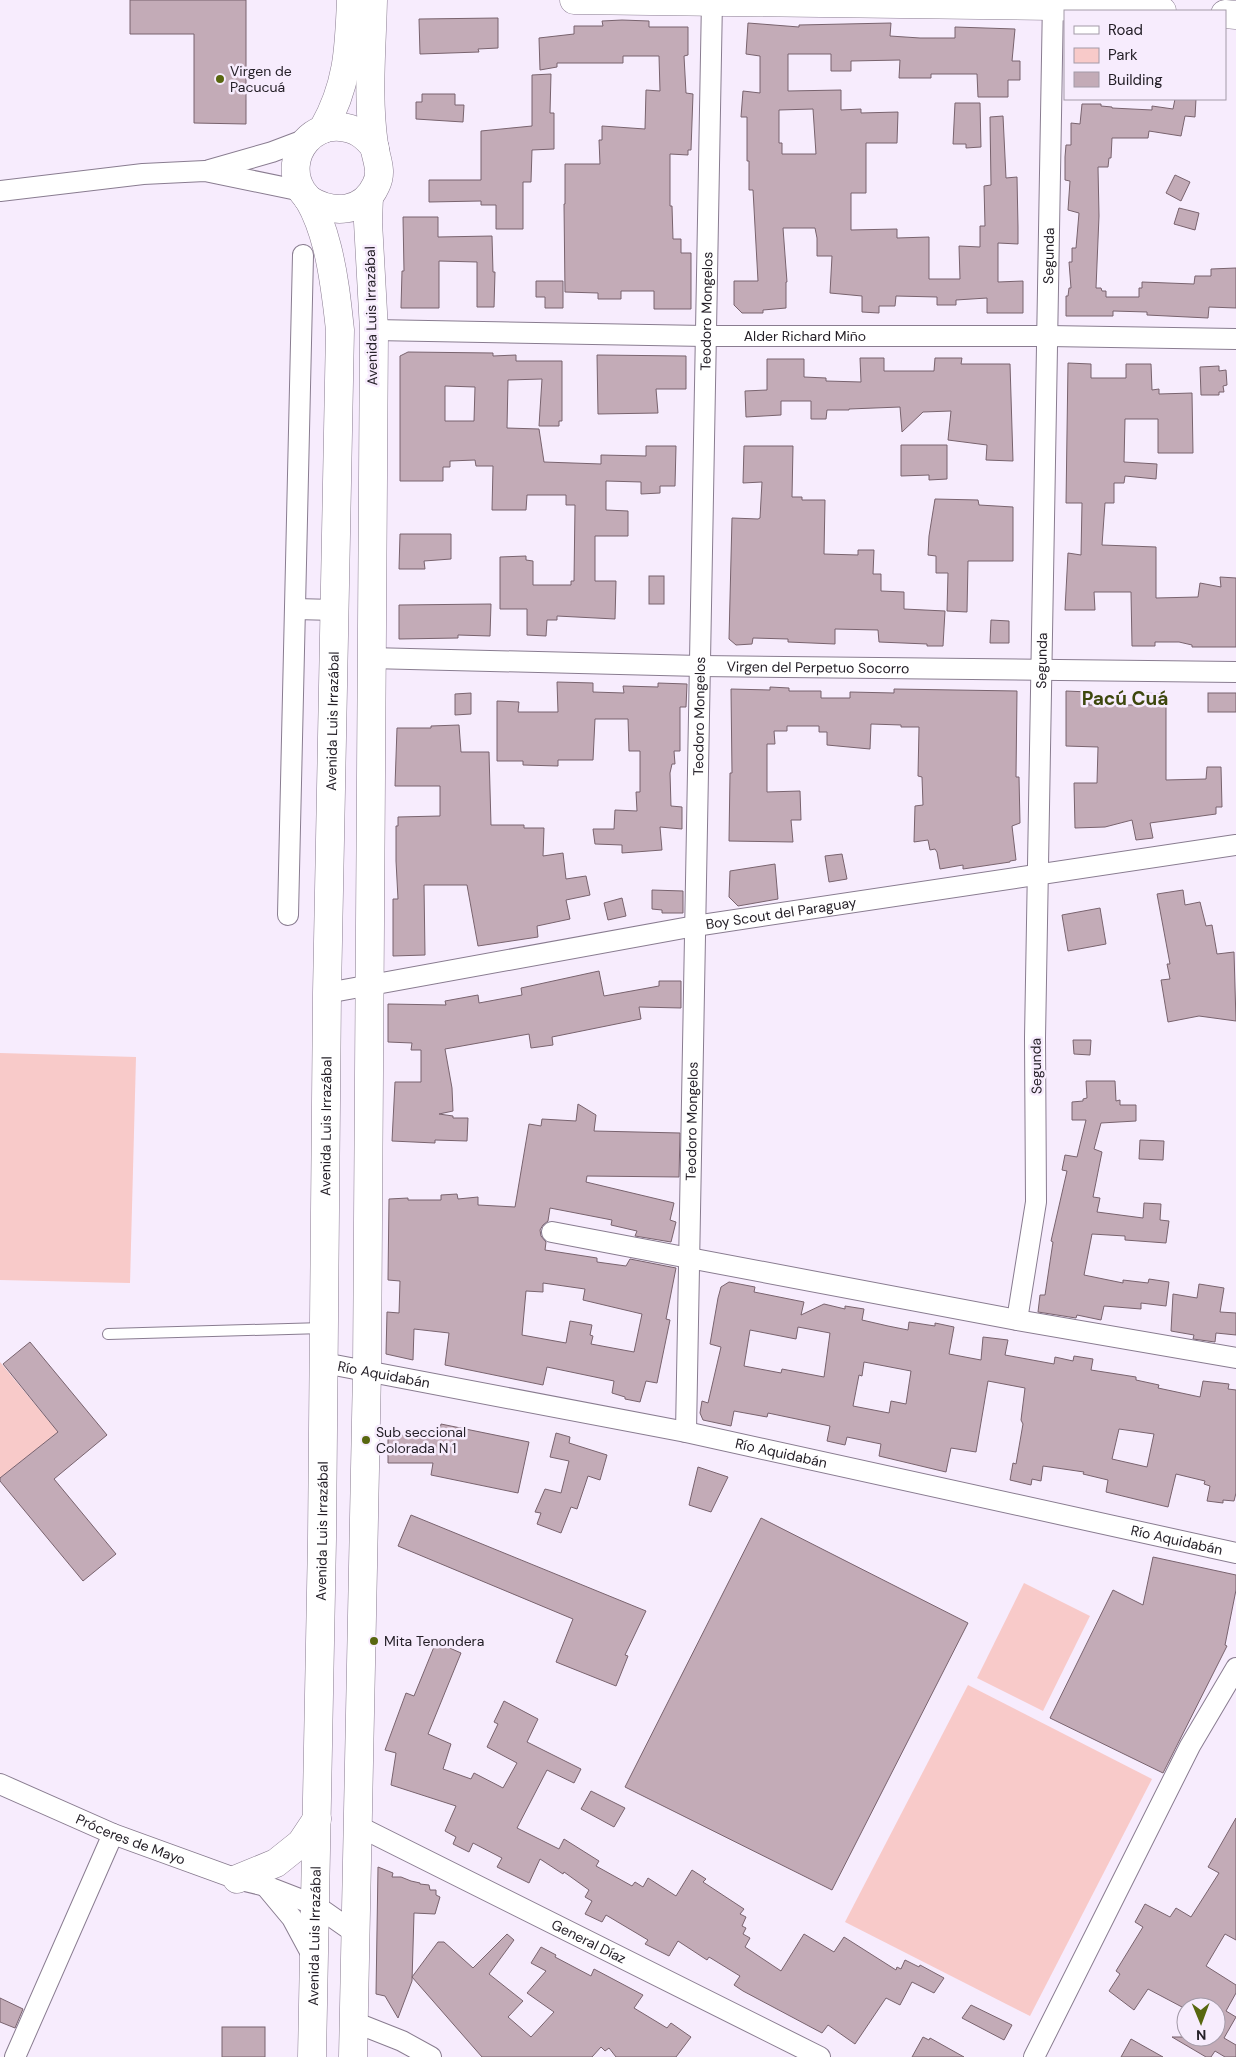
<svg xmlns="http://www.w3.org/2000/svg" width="1236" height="2057" viewBox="0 0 1236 2057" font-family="'DM Sans',sans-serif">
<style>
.green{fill:#f8cac9}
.building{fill:#c3abb7;stroke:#79636e;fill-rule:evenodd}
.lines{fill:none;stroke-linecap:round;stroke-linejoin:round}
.lane-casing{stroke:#897c90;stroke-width:12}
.street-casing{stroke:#897c90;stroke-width:22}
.secondary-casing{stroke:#897c90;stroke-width:29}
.lane{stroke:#fff;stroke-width:10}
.street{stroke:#fff;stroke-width:20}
.secondary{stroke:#fff;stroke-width:28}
.poi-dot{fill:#58670f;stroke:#f7ecfd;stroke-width:2}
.labels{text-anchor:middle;stroke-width:5;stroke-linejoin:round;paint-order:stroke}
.poi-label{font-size:14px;fill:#252028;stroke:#f7ecfd;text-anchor:start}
.street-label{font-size:14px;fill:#252028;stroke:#f7ecfd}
.district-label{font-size:19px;font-weight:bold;fill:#3d470d;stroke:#f7ecfd}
</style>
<rect width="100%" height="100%" fill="#f7ecfd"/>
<g class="green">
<polygon points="0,1053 136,1057 130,1283 0,1280"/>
<polygon points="0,1362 58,1432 0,1478"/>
<polygon points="1024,1583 1090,1616 1043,1711 977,1678"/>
<polygon points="968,1685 1152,1779 1030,2016 845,1922"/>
</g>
<g class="building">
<polygon points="130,0 246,0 246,124 194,123 194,34 130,34"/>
<polygon points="498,18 498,48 478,49 479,52 420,54 419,19"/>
<polygon points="622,20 649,21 649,27 688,27 688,55 684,56 686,93 693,94 691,150 688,150 688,155 670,154 670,206 672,206 673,239 681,239 681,253 691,253 691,309 654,309 654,291 621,291 621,299 598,299 598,293 565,292 564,204 565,204 565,164 600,164 599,140 602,140 602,126 645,129 646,90 660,91 659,56 623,56 623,63 557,63 557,67 540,70 539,38 574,34 574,26 603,26 602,21"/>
<path d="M748 23 799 27V25L891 23 890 36 920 38H955V27L1015 29 1012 61H1020V80H1008V97H978L977 74H931V78H899L900 60 851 61V71H831V54H788V91L841 90V110L861 109V113L898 112 897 143H866V193H851V230L897 229V238L929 237V279H960L959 246 980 247V226H985L984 186 991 185 990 117 1003 116 1006 178 1017 177 1018 227V244L998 243V282L1023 281V313H987V298L956 300V305H937V297L896 296 895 306H879V313L862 312V296L830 293 832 256H817V238L815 228H783L787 282H786V308L763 310V313H742L734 305V281H758L753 190H749V161H747V117H741L743 91 760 93V56L746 54ZM813 109 816 154H782V143H779V110Z"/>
<polygon points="551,74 550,113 554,113 554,149 532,150 531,182 523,182 523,229 496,229 496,205 481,205 481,201 429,202 429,180 481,180 481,131 532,126 532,75"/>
<polygon points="422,94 455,94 455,105 464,105 463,122 416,119 416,102 422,102"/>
<polygon points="1175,99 1196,99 1195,117 1185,116 1181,136 1149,131 1148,138 1112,138 1111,158 1109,158 1108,167 1098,167 1099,216 1096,288 1101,288 1102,291 1106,291 1106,297 1139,297 1139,288 1142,288 1142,282 1194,284 1195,276 1211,276 1211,269 1236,268 1236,308 1209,307 1208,318 1147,315 1147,312 1113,311 1113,316 1066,316 1066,296 1068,296 1069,288 1071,288 1069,262 1072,262 1072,248 1076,248 1079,213 1068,210 1070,181 1065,180 1065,157 1066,145 1071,145 1071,123 1080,124 1082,104 1101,104 1101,106 1112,107 1112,108 1152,110 1152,106 1173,109"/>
<polygon points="955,103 980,103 981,147 966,148 966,144 953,144"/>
<polygon points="1175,175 1190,182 1181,201 1166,193"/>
<polygon points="1179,208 1199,213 1195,230 1174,224"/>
<polygon points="403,217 438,217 438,237 492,236 493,272 495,272 494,307 477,307 477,262 439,261 439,308 401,308 402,271 404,271"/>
<polygon points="536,281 563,281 563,308 545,308 545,297 536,297"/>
<path d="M408 352 493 353V356L516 355V361H562V421H559V426H539L542 379 508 380 507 428 539 429 544 462 601 464V455L646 456V446H676L675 486H660V493L641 494V482L606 481V510L628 511V536H595V581H616L615 619 557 616V620H547L546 636 527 635V609H500V557L526 556V560L533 561V585H571V581H574L575 505H566V495H527L526 510H492L493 466H476L475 460 450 461V467H443V481H400V356ZM445 386 475 387 474 421H445Z"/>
<polygon points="597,355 686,356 686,389 656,389 658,413 598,414"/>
<polygon points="860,358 884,358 884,371 934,371 935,358 962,358 961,364 1010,364 1013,461 986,460 987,445 948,440 951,411 923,412 902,432 900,407 849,409 849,410 827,410 826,419 811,419 811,401 781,401 781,415 746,417 745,391 767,390 767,359 804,359 804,377 826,378 826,381 861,382"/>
<polygon points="1068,363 1091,364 1091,378 1126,378 1126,364 1151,364 1152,390 1159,389 1159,394 1192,393 1193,453 1158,453 1158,419 1125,419 1124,462 1157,464 1156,479 1125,476 1124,483 1114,483 1114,503 1105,503 1102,545 1156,547 1156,598 1198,597 1200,583 1221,587 1220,577 1236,578 1236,647 1192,647 1192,645 1179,642 1155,642 1155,646 1132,646 1131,592 1094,592 1095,610 1065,610 1068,553 1081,555 1082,503 1066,503"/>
<polygon points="1219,366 1219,371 1226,370 1227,385 1223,386 1224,392 1219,392 1219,395 1201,395 1200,367"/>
<polygon points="901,445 947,445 947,479 929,480 929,475 901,476"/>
<polygon points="744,446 793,446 792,497 802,497 802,500 825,500 824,554 858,555 858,550 874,550 873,574 881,574 881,591 904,592 904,609 945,611 943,646 927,646 927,644 879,642 878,630 835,629 835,644 788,642 788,639 753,638 752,644 736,645 729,639 732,518 758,519 760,518 762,482 743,483"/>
<polygon points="935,499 978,500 979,505 1013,507 1013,561 968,561 967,612 947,611 948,573 936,573 936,556 928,555 929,536"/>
<polygon points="400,534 451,534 451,559 424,561 425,569 399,569"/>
<rect x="649" y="576" width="15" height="28"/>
<polygon points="491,604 490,636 458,635 458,638 399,639 399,605"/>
<polygon points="991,620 1009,621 1009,643 990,643"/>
<polygon points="557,682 593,683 593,692 624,693 623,686 658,687 658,683 687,684 686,707 680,707 680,751 674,751 675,764 672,764 670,773 671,806 682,807 682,829 660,827 662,850 622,853 622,845 595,844 593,829 614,829 615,810 637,811 636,792 640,792 640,751 629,751 628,719 595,719 593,760 558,760 558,766 523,765 523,761 497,761 497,701 519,702 518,712 558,712"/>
<polygon points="770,687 789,688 789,691 821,691 821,698 850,698 850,692 894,693 894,689 1017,691 1016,777 1019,777 1020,823 1012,826 1016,860 1010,861 1010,862 963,869 963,865 940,869 937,852 935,849 930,850 928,840 914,842 915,806 923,805 922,777 918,776 919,727 901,727 901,725 871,724 870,749 827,745 827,732 819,732 819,726 787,726 787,731 774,731 775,744 767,744 767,792 800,791 801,820 791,820 793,842 729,841 730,773 732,773 731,689 770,690"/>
<polygon points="1066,691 1089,692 1089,705 1142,705 1142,693 1166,694 1166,780 1206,779 1207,767 1221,767 1222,807 1216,807 1216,814 1150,823 1153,838 1136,840 1132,820 1105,827 1075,828 1074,783 1097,783 1098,747 1066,746"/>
<polygon points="471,693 471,714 455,715 455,694"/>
<rect x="1208" y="693" width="28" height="19"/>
<polygon points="459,725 461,752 489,752 491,825 524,825 524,828 544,828 543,856 563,853 566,879 586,876 590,895 566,900 570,919 537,926 538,937 478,946 467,885 424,885 425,955 393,956 393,899 398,899 396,861 396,826 398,826 398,817 440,816 440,786 395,786 397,728 431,728 431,726"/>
<polygon points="842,854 847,879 829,882 825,856"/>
<polygon points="775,864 778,899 738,906 729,897 730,871"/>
<polygon points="652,890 683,891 683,913 662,913 662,910 652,909"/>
<polygon points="1183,890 1185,905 1200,902 1206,926 1212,925 1217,954 1234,952 1236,1021 1199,1016 1168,1022 1161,980 1170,979 1167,964 1170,964 1157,894"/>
<polygon points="622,898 626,916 608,920 604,903"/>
<polygon points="1100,908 1106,944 1068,951 1062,915"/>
<polygon points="599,971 604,996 659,986 659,981 681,981 681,1008 639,1007 641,1019 552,1037 553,1045 531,1048 529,1034 445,1049 452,1088 453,1111 439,1114 453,1116 453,1118 468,1118 467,1141 435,1140 435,1143 392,1141 395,1082 421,1082 421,1050 411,1050 412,1043 388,1042 388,1004 446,1005 445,1001 478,995 479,1003 522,995 521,988"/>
<polygon points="1073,1040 1091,1040 1090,1055 1074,1054"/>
<polygon points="1086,1081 1115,1081 1116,1101 1120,1100 1120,1105 1136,1105 1136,1121 1101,1123 1094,1149 1102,1152 1093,1197 1100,1198 1097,1212 1143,1218 1144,1203 1161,1204 1160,1220 1169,1221 1166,1243 1125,1240 1125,1236 1092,1234 1084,1275 1123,1283 1123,1280 1148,1283 1149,1279 1169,1282 1166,1306 1141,1303 1141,1309 1104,1306 1101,1320 1077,1315 1076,1318 1038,1312 1040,1295 1045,1295 1053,1242 1051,1241 1067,1171 1062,1170 1065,1155 1077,1157 1086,1120 1072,1120 1072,1102 1083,1101 1083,1099 1087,1098"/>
<path d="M578 1104 596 1115 594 1131 680 1133 679 1177 587 1176 586 1182 674 1203 670 1220 676 1222 671 1242 635 1236 637 1231 611 1225 612 1220 550 1208 548 1221 543 1225 540 1230 541 1236 546 1242 545 1250 597 1258V1262L626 1266 630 1259 676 1268 666 1319 670 1320 657 1383 646 1381 640 1402 625 1399V1397L612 1393 614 1381 547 1367 543 1385 445 1365 449 1333 414 1329 413 1360 386 1354 387 1312 399 1313 400 1281 388 1280 389 1199 408 1198V1200H441V1195L457 1194 458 1199 478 1197V1205L515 1207 529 1124 541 1126 542 1119 576 1121ZM543 1283 585 1289 583 1300 642 1314 634 1352 591 1344 593 1336 590 1335 592 1325 570 1321 566 1343 522 1335 526 1291 543 1292Z"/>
<polygon points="1140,1140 1164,1141 1163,1160 1139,1159"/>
<path d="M729 1282 755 1287 754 1292 804 1302 801 1315 824 1304 845 1309V1306L864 1309 862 1320 888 1326 908 1330 909 1322 935 1326V1323L954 1327 949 1354 981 1360 983 1337 1008 1340 1005 1355 1054 1364 1055 1357 1073 1361 1074 1356 1093 1359 1091 1370 1136 1377V1380L1159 1385 1158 1388 1200 1397 1203 1381 1229 1384 1228 1389 1236 1390V1493L1234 1501 1223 1500V1503L1207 1501 1210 1486 1204 1484 1205 1481 1176 1474 1168 1507 1106 1492 1108 1480 1083 1474 1084 1472 1043 1466 1041 1481 1032 1479 1031 1485 1010 1480 1013 1463 1016 1464 1023 1424 1021 1420 1025 1388 988 1381 976 1452 951 1448 946 1472 879 1456 881 1444 847 1437 845 1445 827 1441 830 1426 768 1413 767 1417 734 1411 731 1426 703 1420 700 1413 702 1401 708 1403 721 1347 710 1344 718 1298 721 1287ZM798 1327 830 1333 824 1377 782 1369 781 1373 744 1366 750 1330 796 1339ZM864 1362 911 1371 906 1404 891 1401 889 1413 853 1406 859 1375 862 1376ZM1119 1429 1154 1434 1147 1467 1112 1459Z"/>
<polygon points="1199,1284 1224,1288 1220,1312 1236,1313 1236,1335 1216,1333 1215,1342 1193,1339 1194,1335 1171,1331 1173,1294 1197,1298"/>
<polygon points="30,1342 107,1435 54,1479 116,1554 83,1581 0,1481 0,1478 58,1432 3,1364"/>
<polygon points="441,1424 529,1442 518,1493 431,1475 433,1463 388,1463 388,1435 439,1435"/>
<polygon points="556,1433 570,1437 569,1443 607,1455 600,1480 588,1476 577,1509 571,1507 561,1533 537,1524 541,1513 535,1512 545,1489 561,1493 569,1461 550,1457"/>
<polygon points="698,1467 728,1477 711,1512 689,1505"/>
<polygon points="411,1515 646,1611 625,1655 628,1656 616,1686 556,1662 573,1619 398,1546"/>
<polygon points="761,1518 968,1623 832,1890 625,1787"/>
<polygon points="1153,1557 1236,1575 1236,1590 1225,1645 1227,1646 1163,1773 1050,1718 1113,1590 1143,1605"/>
<polygon points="436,1642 461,1653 428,1734 451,1744 443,1769 471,1779 474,1773 503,1788 517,1763 487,1747 498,1724 494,1722 504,1701 538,1719 527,1742 581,1769 574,1783 547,1770 517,1828 559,1849 564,1839 599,1861 596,1866 632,1886 635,1882 643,1887 648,1878 676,1896 692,1870 706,1879 703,1882 744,1909 740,1914 746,1917 742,1926 746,1928 743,1934 750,1938 745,1947 781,1971 804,1934 834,1952 844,1937 896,1970 897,1967 901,1969 905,1960 919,1967 920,1965 944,1978 934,1993 912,1982 900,2005 886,1998 855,2044 828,2025 822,2033 743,1991 734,1985 740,1976 709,1957 707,1960 678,1941 669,1956 645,1944 648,1940 606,1915 602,1922 585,1914 592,1901 585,1897 589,1890 564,1872 563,1874 540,1859 529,1883 497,1867 502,1858 473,1843 469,1852 453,1844 456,1837 445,1831 456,1806 391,1785 396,1753 385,1750 406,1693 414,1696"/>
<polygon points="591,1791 625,1808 614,1827 581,1809"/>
<polygon points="1236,1818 1236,1940 1225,1934 1206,1966 1236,1985 1236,1993 1226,2011 1236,2017 1224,2038 1236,2045 1236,2057 1225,2057 1215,2051 1211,2057 1206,2057 1172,2037 1216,2037 1216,2007 1182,2007 1148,1989 1134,2010 1109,1991 1120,1974 1116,1971 1143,1927 1135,1922 1145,1904 1170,1917 1176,1908 1191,1917 1219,1873 1208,1867"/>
<polygon points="378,1867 393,1873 392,1877 401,1877 411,1881 420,1883 420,1884 429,1885 430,1890 436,1890 436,1895 440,1897 435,1914 414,1913 412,1981 398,2018 385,1996 376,1994"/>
<polygon points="507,1934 514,1940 489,1974 523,2001 508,2017 531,2037 554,2012 527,1993 546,1971 531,1963 541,1947 556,1955 555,1957 591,1976 594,1969 643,1995 634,2008 667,2028 671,2023 691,2037 676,2057 616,2057 609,2048 605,2051 601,2047 592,2057 482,2057 412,1977 438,1942 444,1942 473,1968"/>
<polygon points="0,1998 23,2009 15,2028 0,2022"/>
<polygon points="971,2005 1012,2025 1004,2040 962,2018"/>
<rect x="222" y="2027" width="43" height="30"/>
<polygon points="923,2037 929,2040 930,2038 964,2057 912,2057"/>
<polygon points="1131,2039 1163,2057 1121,2057"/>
</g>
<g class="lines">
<defs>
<polyline id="lane" points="108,1334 323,1328"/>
<g id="street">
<polyline points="209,170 272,152 309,138"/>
<polyline points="0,191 143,174 205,171 302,191"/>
<path id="s1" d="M374 330 705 336H1048L1236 339"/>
<polyline points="295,609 335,610"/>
<path id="s2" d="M370 658 700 666 1236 672"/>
<polyline points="288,915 303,255"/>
<path id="s3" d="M327 993 695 926 1236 845"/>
<polyline points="552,1232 1017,1320 1236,1358"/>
<path id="s4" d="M1017 1320 1036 1202 1035 1038 1053 0"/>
<path id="s5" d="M324 1363 686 1432 1236 1553"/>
<path id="s6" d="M686 1432 712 0"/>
<path id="s7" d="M0 1784 113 1834 237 1879 266 1886 315 1905 355 1933"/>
<path id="s8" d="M358 1826 820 2057"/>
<polyline points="267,1888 292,1918 313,1957"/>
<polyline points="354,2022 402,2041 431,2057"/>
<polyline points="15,2057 113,1834"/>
<polyline points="1034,2057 1190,1746 1236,1668"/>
</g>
<g id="secondary">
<polyline points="574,0 1053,6 1162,11"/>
<polyline points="1225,14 1236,15"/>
<path d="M323 129C348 85 349 49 351 0"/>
<path d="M308 199C332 214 363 214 376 185 383 171 376 159 374 145 367 97 372 48 373 0"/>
<polyline points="237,1879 276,1863 301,1843 317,1819"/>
<path id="s9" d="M312 2057 322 1539 327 993 340 330C337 302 334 274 327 247 323 231 317 214 309 200 307 197 304 194 302 191 292 175 294 155 306 141 315 131 328 126 340 127 356 128 366 136 375 148"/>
<polyline points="353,2057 367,1371 374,330 368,222 369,196"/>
</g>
</defs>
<use href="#lane" class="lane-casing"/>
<use href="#street" class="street-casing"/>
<use href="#secondary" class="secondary-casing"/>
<use href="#lane" class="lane"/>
<use href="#street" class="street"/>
<use href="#secondary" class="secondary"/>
</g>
<g class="poi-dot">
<circle cx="220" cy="79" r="5"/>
<circle cx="366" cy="1440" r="5"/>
<circle cx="374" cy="1641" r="5"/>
</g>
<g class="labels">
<g class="poi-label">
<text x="230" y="76">Virgen de<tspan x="230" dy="16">Pacucuá</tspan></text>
<text x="376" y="1437">Sub seccional<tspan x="376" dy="16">Colorada N 1</tspan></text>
<text x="384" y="1646">Mita Tenondera</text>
</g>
<g class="street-label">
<text dy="5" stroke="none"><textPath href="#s4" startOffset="1066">Segunda</textPath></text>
<text dy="5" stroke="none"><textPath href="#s6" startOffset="1121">Teodoro Mongelos</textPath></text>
<text transform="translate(371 316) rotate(-91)" y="5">Avenida Luis Irrazábal</text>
<text dy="5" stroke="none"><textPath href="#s1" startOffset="431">Alder Richard Miño</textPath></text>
<text dy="5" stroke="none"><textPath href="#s4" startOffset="661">Segunda</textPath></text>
<text dy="5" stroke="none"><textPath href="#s2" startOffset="448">Virgen del Perpetuo Socorro</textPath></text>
<text dy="5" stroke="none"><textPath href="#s6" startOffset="716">Teodoro Mongelos</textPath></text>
<text dy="5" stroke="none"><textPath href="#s9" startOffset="1336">Avenida Luis Irrazábal</textPath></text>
<text dy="5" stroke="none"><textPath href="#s3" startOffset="461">Boy Scout del Paraguay</textPath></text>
<text transform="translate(1036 1066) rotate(-91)" y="5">Segunda</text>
<text dy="5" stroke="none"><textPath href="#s6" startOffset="311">Teodoro Mongelos</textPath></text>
<text dy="5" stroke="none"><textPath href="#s9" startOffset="931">Avenida Luis Irrazábal</textPath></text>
<text dy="5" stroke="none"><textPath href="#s5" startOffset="61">Río Aquidabán</textPath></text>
<text dy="5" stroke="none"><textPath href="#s5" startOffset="466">Río Aquidabán</textPath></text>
<text dy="5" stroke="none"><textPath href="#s9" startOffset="526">Avenida Luis Irrazábal</textPath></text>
<text dy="5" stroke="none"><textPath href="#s5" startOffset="871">Río Aquidabán</textPath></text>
<text dy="5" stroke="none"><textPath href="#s7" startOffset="142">Próceres de Mayo</textPath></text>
<text dy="5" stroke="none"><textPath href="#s9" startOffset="121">Avenida Luis Irrazábal</textPath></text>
<text dy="5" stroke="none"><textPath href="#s8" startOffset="258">General Díaz</textPath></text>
</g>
<g class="district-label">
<text x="1125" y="705">Pacú Cuá</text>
</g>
</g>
<rect x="1064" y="10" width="162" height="90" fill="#f7ecfd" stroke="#a39aa8"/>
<rect x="1074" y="26" width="25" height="8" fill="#ffffff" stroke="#a39aa8"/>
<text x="1108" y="35" font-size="15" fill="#252028">Road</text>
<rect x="1074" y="48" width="25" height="15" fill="#f8cac9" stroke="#a39aa8"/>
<text x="1108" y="60" font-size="15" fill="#252028">Park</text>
<rect x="1074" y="72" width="25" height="15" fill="#c3abb7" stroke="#a39aa8"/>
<text x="1108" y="85" font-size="15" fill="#252028">Building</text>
<g transform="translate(1201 2022) rotate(179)"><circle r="24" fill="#f7ecfd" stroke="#a39aa8"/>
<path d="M0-4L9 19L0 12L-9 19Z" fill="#58670f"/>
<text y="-8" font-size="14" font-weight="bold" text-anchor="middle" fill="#252028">N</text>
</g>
</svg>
